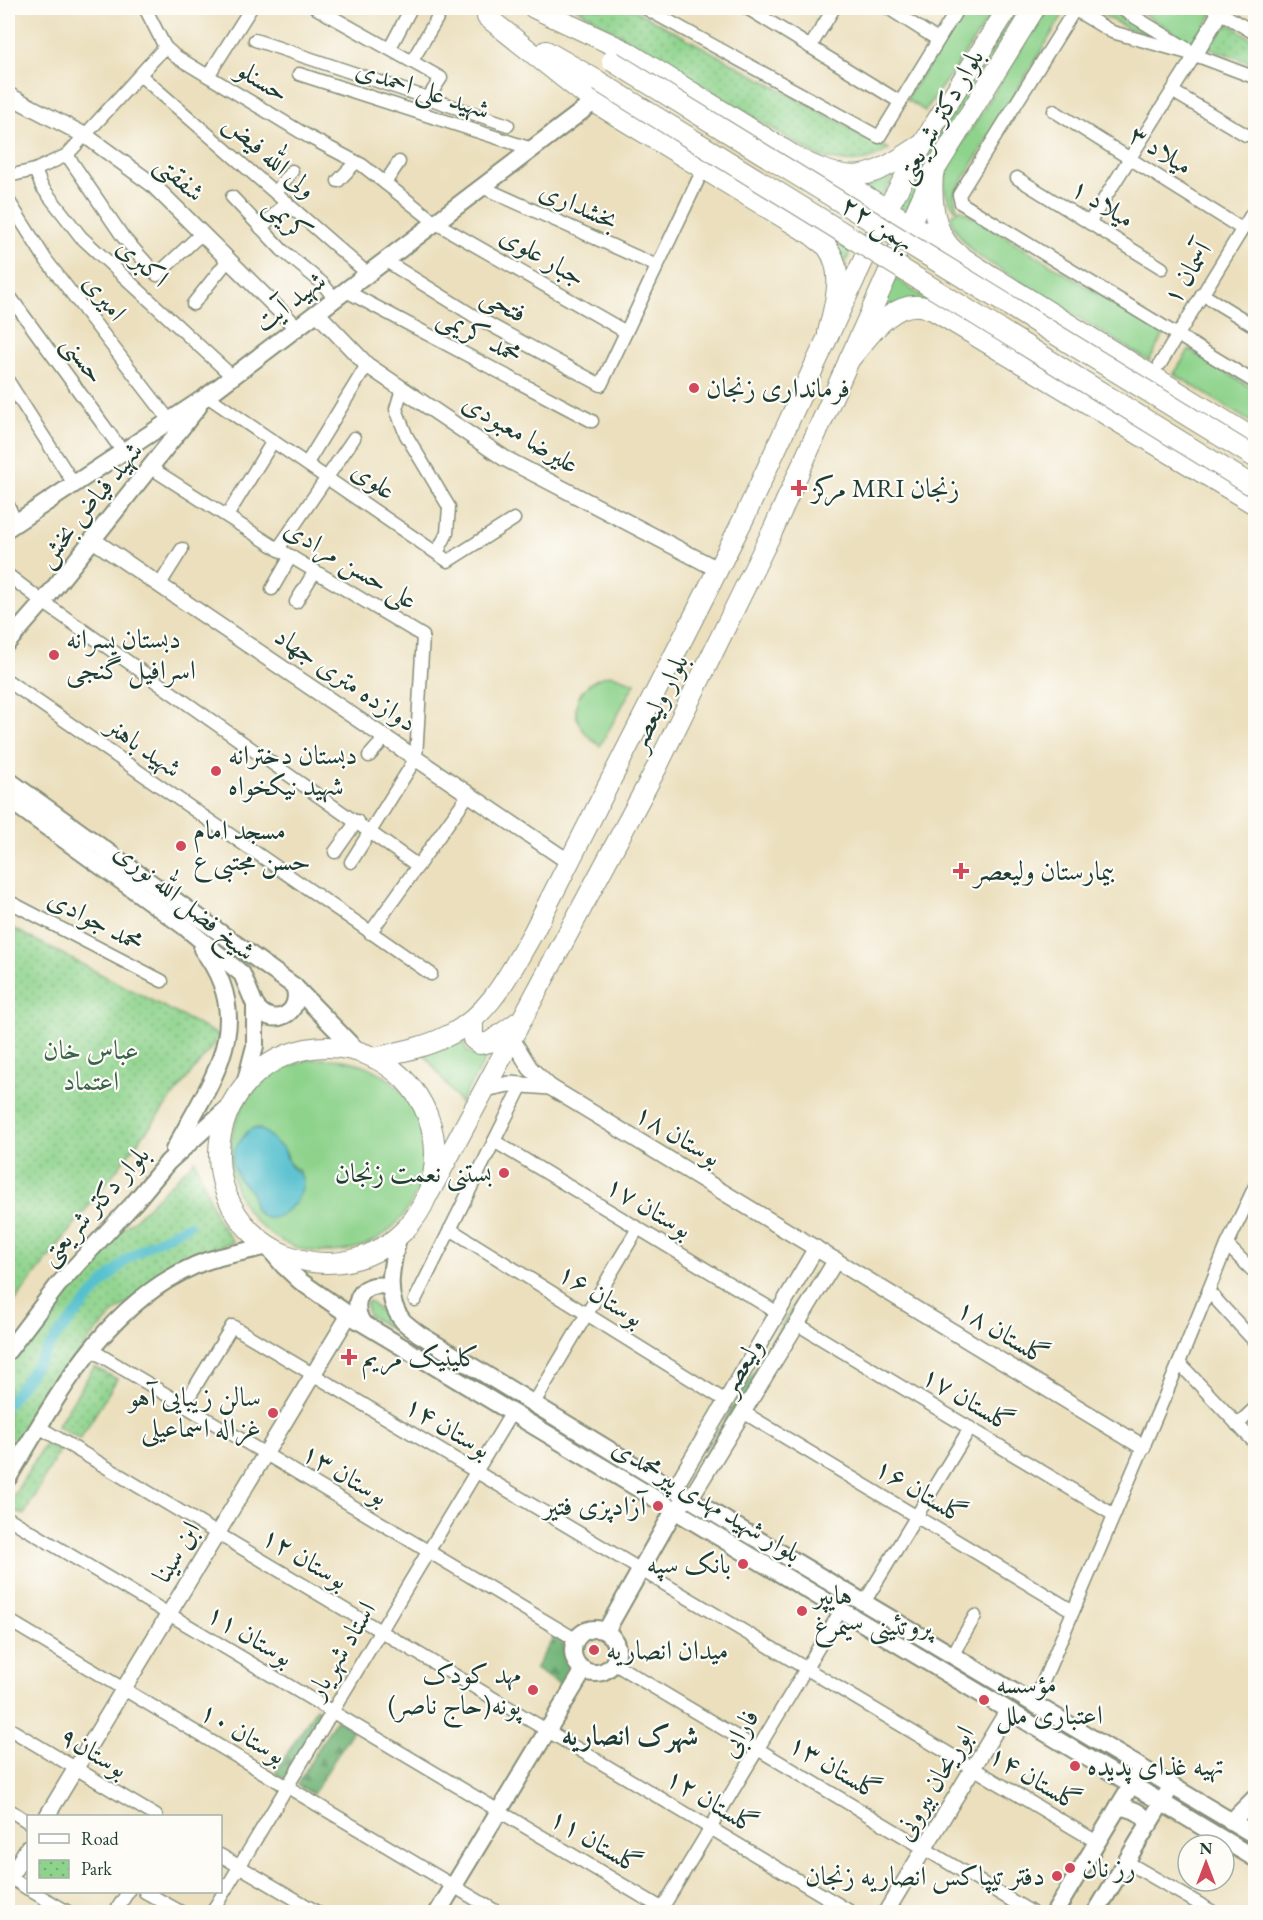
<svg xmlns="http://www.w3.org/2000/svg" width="1263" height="1920" viewBox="0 0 1263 1920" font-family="'EB Garamond',Amiri,serif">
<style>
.grass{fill:#8ed38c;stroke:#568860;stroke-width:1.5;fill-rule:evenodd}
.forest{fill:url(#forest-firs);stroke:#487956;stroke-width:1.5}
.park{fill:url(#park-dots);stroke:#568860;stroke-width:1.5}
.water{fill:#54c0ce;stroke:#3a7e81;stroke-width:1.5}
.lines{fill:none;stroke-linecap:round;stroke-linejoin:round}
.canal{stroke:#54c0ce;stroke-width:10}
.minor-casing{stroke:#858e78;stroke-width:15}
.tertiary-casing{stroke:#858e78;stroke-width:18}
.secondary-casing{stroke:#858e78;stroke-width:20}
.primary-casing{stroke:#858e78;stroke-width:22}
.trunk-casing{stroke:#858e78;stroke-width:22}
.minor{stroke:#fff;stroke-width:12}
.tertiary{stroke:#fff;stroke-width:15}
.secondary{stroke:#fff;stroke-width:16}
.primary{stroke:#fff;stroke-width:20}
.trunk{stroke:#fff;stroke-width:20}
.trunk-bridge-casing{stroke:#858e78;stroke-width:22;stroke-linecap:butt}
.trunk-bridge{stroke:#fff;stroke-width:20}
.poi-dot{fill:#d1495b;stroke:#fdfcf7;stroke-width:2}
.labels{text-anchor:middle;stroke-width:4.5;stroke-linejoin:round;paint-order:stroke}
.street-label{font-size:27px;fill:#1f3d34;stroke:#fdfcf7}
.poi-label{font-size:27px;fill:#1f3d34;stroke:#fdfcf7;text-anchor:start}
.park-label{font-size:27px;fill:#3b624a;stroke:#fdfcf7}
.neighbourhood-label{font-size:28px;font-weight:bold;fill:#1f3d34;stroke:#fdfcf7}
</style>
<defs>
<pattern id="forest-firs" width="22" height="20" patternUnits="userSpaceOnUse" patternTransform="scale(1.5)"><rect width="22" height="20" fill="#72b578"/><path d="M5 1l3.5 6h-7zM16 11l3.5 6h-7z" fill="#5d9463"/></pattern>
<pattern id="park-dots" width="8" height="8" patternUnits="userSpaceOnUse" patternTransform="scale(1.5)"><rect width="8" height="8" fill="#8ed38c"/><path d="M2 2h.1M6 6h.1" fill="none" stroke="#73ac73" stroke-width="1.8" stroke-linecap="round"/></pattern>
</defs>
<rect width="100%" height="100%" fill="#fdfcf7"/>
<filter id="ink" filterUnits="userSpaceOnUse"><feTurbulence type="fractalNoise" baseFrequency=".0167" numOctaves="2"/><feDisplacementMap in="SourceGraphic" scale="12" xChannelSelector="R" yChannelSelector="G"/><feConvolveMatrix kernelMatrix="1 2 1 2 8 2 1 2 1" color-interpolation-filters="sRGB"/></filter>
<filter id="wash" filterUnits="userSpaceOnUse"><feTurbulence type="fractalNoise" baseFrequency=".008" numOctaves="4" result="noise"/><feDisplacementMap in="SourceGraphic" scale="24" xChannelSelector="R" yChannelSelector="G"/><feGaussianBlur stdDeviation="1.35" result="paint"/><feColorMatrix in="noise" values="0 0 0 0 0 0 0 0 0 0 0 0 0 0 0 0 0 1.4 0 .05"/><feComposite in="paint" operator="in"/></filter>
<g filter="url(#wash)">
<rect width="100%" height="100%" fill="#ebdfbd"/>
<g class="grass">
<polygon points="966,8 996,8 925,111 906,99"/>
<path d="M1047 8H1055L1064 13 954 195 957 210 960 209 1164 334 1149 361 975 254C965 243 954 232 951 216L957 211C940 192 943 184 951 161Z"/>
<polygon points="1090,8 1113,8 1168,41 1129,29"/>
<polygon points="1133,8 1204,8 1213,13 1194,44"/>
<polygon points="900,167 879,201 858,179"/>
<polygon points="812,225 851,250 843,269"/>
<polygon points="895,278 955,319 926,305 873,322"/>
<polygon points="1189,350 1255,390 1255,425 1174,374"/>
<path d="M612 675 635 683 600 746C592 740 584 733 580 725 567 700 588 678 612 675Z"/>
<path d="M464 1038 466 1050C477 1059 483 1054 493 1046L460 1103 425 1055Z"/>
<path d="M311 1059C328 1059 344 1058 360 1064 459 1098 438 1248 330 1252 303 1253 279 1243 260 1225 218 1187 221 1115 265 1080 279 1069 294 1064 311 1059ZM258 1128 280 1146 287 1154 289 1163 299 1171 301 1177 265 1218 255 1210 251 1191 239 1179 232 1162 240 1142 251 1129Z"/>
<polygon points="369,1301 405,1334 659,1489 658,1492 368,1315 366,1304"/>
<polygon points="707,1516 1119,1765 1117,1768 705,1519"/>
</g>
<g class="forest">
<polygon points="813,1274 818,1276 694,1485 688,1481"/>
<polygon points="554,1637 563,1643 565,1664 572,1670 564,1687 535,1669"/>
<polygon points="316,1708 328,1715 288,1781 275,1773"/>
<polygon points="336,1719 353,1730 313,1794 297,1785"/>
</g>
<g class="park">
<path d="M576 8H631L889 149C865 167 844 162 817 156Z"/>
<polygon points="1017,8 1026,8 905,213 896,207 968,85"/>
<polygon points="1223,20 1255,41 1255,65 1208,47"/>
<polygon points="8,926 220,1036 8,1310"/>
<polygon points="195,1160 216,1217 233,1242 187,1257 114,1313 88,1341 58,1382 8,1466 8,1364 66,1287 96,1252 135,1219"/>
<polygon points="94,1367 117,1379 80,1439 57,1426"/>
<polygon points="45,1444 59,1451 24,1515 8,1507 8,1505"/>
</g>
<path class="water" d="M254 1128C267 1129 273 1142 283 1148 287 1154 286 1160 290 1165 295 1172 303 1173 303 1183 302 1200 281 1221 265 1218L255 1210 251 1191 239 1179 232 1162 235 1148 248 1131Z"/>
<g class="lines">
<polyline class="canal" points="8,1404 58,1335 103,1283 126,1260 149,1245 189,1225"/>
</g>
</g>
<g filter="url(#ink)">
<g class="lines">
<defs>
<g id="minor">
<polyline points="145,8 165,47"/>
<polyline points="316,8 441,78 428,98"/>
<polyline points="645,8 879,137 958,8"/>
<polyline points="747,8 900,102"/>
<polyline points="888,8 938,40"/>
<polyline points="1072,8 1112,32 1195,55 1256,78"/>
<polyline points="1120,8 1189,50"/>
<polyline points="1213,8 1256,34"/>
<polyline points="1075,9 959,195 961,203 1256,383"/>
<polyline points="255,40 508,125"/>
<polyline points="810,47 834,8"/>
<polyline points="390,48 411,8"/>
<polyline points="412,61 443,8"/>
<polyline points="299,74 532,149"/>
<polyline points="140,75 368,274"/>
<polyline points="208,76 251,8"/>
<polyline points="1172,91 1246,135"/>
<polyline points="1054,111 1242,229"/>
<polyline points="8,138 8,137"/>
<polyline points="67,155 123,237 157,275 202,233"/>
<polyline points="35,170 42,187 81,237 233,377"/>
<polyline points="8,176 35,170 67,155 165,47 175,56 309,137 362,165 436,223 626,332"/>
<polyline points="1017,178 1162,268"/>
<polyline points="338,181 356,162"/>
<polyline points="385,183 399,162"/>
<polyline points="482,187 657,266"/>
<polyline points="276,192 292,171"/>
<polyline points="232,197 282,250 322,283 335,299"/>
<polyline points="8,200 46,260 170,421"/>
<polyline points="1089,223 1195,55"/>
<polyline points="261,228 287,202"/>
<polyline points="386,261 474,316 601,385 698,180"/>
<polyline points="346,291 592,421"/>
<polyline points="8,294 123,452"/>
<polyline points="1202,294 1256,327"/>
<polyline points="193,304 229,259"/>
<polyline points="1160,364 1256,207"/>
<polyline points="8,381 74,484"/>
<polyline points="402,389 396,409 406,435 449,507 447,533 437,553"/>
<polyline points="207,396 448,561 514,519"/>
<polyline points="307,463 367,365"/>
<polyline points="151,468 278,549 423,636 416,758 351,862"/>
<polyline points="8,505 16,523"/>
<polyline points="227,516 273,441"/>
<polyline points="278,549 354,438"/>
<polyline points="8,575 43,602 418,866"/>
<polyline points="160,584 182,549"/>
<polyline points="272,589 291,556"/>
<polyline points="296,602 315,571"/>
<polyline points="8,681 431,974"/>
<polyline points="369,756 386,737"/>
<polyline points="335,852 357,821"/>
<polyline points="8,901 162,981"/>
<polyline points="370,933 469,794"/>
<polyline points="494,1141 778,1313"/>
<polyline points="450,1229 726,1401"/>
<polyline points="1227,1245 1256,1274"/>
<polyline points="1209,1292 1256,1343"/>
<polyline points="415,1300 522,1085"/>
<polyline points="797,1324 1114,1515"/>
<polyline points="90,1349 575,1639"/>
<polyline points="1179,1363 1256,1444"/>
<polyline points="534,1403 638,1228"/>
<polyline points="184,1405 232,1326 1097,1842"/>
<polyline points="743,1412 1073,1611"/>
<polyline points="1237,1425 1256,1407"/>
<polyline points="39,1427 851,1912"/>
<polyline points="8,1518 668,1912"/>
<polyline points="865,1601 970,1428"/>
<polyline points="8,1620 497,1912"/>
<polyline points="953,1654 975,1616"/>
<polyline points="613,1663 1031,1912"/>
<polyline points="1034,1703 1179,1363 1227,1245 1256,1184"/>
<polyline points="8,1728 156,1816"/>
<polyline points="8,1809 28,1822"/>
<polyline points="220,1855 317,1912"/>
<polyline points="1127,1862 1213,1912"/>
<polyline points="8,1876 28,1889"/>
<polyline points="33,1892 68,1912"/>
<polyline points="145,1892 181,1912"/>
<polyline points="115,1912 128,1892"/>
<polyline points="212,1912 512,1412"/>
<polyline points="660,1912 841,1610"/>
</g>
<g id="tertiary">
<polyline points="1075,9 1076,8"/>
<polyline points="1195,55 1220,12"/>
<polyline points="8,95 86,136 152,184 297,328"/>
<polyline points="317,313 367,365 504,458 717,569"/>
<polyline points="93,540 569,862"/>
<polyline points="512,1039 530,1068 550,1087 1143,1447"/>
<polyline points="485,1089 509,1084 550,1087"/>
<polyline points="674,1489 816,1248"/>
<polyline points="690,1499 836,1260"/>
<polyline points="47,1816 349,1315"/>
<polyline points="8,1881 28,1847"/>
<polyline points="886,1912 1008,1710"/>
</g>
<g id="secondary">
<polyline points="8,528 207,396 594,102"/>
<polyline points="8,642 43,602 198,407"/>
<polyline points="8,780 294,986 357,1051"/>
<polyline points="8,799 185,927 242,974 255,1005 255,1046 245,1084"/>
<path d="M255 1005C271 1030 304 1014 294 986"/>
<path d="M174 1150C210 1082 259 1023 202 949"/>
<path d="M398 1237C392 1264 383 1298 403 1321 408 1326 414 1330 419 1334L690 1499 1256 1836"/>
<path d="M361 1321C350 1298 365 1280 390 1287"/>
<polyline points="8,1351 58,1285 134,1203 168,1162 231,1105"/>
<path d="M8 1478C57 1397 104 1305 196 1265 218 1255 243 1253 267 1246L284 1266 300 1281 349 1315 1256 1859"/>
<circle cx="595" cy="1651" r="22"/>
<polyline points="606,1631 675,1509 682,1504"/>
<path d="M1118 1807C1133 1808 1142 1812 1149 1825"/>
<polyline points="1232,1821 1256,1797"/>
<polyline points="438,1912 584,1670"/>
<polyline points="1055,1912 1138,1774"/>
<polyline points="1096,1912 1168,1792"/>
</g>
<g id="primary">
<polyline points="473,1020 473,1039 480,1044 490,1042 518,1022"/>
<circle cx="327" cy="1155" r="108"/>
<path d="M374 1058C398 1052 423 1048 445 1037 489 1018 510 972 533 933L745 516 887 209 934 125 1008 8"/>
<polyline points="429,1193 657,767 773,530 933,173 1035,8"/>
</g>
<g id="trunk">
<path d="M534 8 626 51 799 159C858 188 872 177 924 143"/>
<path d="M487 17 594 102 812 235C816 239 823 243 827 247 846 272 834 306 828 333"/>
<polyline points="546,51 598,81"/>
<path d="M933 173C931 200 933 232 954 251 966 261 981 269 993 277L1256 440"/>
<polyline points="833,176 948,247"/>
<path d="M849 360C867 340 889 303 919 306 924 306 929 309 933 310L1256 505"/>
</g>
</defs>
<use href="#minor" class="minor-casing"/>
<use href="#tertiary" class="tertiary-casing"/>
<use href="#secondary" class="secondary-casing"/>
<use href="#primary" class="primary-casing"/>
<use href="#trunk" class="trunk-casing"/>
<use href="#minor" class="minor"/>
<use href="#tertiary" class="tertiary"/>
<use href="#secondary" class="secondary"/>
<use href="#primary" class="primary"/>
<use href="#trunk" class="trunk"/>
<defs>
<g id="trunk-bridge">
<polyline points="612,61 1256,458"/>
<polyline points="598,81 1256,488"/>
</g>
</defs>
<use href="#trunk-bridge" class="trunk-bridge-casing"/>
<use href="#trunk-bridge" class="trunk-bridge"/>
</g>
</g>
<g class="poi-dot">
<circle cx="694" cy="388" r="6"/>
<path d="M796 479h6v6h6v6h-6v6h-6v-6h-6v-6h6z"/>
<circle cx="54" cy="655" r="6"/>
<circle cx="216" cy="771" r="6"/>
<circle cx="181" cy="846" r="6"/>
<path d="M958 862h6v6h6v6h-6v6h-6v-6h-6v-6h6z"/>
<circle cx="504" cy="1173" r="6"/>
<path d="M346 1348h6v6h6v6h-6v6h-6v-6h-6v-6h6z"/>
<circle cx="273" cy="1413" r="6"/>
<circle cx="658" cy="1506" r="6"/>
<circle cx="743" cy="1564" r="6"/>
<circle cx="802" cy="1611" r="6"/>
<circle cx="594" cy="1650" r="6"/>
<circle cx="533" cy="1690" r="6"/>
<circle cx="984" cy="1700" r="6"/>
<circle cx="1075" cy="1766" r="6"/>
<circle cx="1070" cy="1868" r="6"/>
<circle cx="1057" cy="1876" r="6"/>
</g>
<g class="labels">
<g class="street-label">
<text transform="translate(263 81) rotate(31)" y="9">حسنلو</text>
<text transform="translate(423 89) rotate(18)" y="9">شهید علی احمدی</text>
<text transform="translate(939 116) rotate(-60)" y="9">بلوار دکتر شریعتی</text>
<text transform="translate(1161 150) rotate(32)" y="9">میلاد ۳</text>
<text transform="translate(270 156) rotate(41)" y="9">ولی الله فیض</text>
<text transform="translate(180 178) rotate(42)" y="9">شفقتی</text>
<text transform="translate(1103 203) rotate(32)" y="9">میلاد ۱</text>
<text transform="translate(579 205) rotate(24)" y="9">بخشداری</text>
<text transform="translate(288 219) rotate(45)" y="9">کریمی</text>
<text transform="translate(878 223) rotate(32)" y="9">۲۲ بهمن</text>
<text transform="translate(543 256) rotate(30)" y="9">جبار علوی</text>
<text transform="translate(143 262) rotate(42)" y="9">اکبری</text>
<text transform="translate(1187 273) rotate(-58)" y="9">آسمان ۱</text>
<text transform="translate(105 297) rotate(52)" y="9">امیری</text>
<text transform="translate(290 301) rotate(-37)" y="9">شهید آیت</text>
<text transform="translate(504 304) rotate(29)" y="9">فتحی</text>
<text transform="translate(480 335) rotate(28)" y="9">محمد کریمی</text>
<text transform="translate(84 359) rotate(54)" y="9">حسنی</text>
<text transform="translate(521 433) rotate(31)" y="9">علیرضا معبودی</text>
<text transform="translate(374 480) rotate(35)" y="9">علوی</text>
<text transform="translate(89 504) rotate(-51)" y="9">شهید فیاض بخش</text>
<text transform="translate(351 564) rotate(31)" y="9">علی حسن مرادی</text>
<text transform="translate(346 679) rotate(34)" y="9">دوازده متری جهاد</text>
<text transform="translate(658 702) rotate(-64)" y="9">بلوار ولیعصر</text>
<text transform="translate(144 747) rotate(35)" y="9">شهید باهنر</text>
<text transform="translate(185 901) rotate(39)" y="9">شیخ فضل الله نوری</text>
<text transform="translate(96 920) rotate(28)" y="9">محمد جوادی</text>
<text transform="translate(678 1135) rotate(31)" y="9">بوستان ۱۸</text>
<text transform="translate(94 1205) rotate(-48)" y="9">بلوار دکتر شریعتی</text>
<text transform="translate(649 1207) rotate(31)" y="9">بوستان ۱۷</text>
<text transform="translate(601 1295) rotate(32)" y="9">بوستان ۱۶</text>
<text transform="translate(1003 1332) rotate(31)" y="9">گلستان ۱۸</text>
<text transform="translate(741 1366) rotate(-59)" y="9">ولیعصر</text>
<text transform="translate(968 1399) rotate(31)" y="9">گلستان ۱۷</text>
<text transform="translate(448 1427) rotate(31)" y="9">بوستان ۱۴</text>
<text transform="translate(345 1474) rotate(31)" y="9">بوستان ۱۳</text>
<text transform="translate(921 1491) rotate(31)" y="9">گلستان ۱۶</text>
<text transform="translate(707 1500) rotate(31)" y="9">بلوار شهید مهدی پیرمحمدی</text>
<text transform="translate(176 1552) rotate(-59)" y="9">ابن سینا</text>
<text transform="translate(305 1558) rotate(31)" y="9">بوستان ۱۲</text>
<text transform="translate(250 1635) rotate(31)" y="9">بوستان ۱۱</text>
<text transform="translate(341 1650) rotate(-59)" y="9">استاد شهریار</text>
<text transform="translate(243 1733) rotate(31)" y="9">بوستان ۱۰</text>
<text transform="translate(739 1733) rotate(-59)" y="9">فارابی</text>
<text transform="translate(94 1752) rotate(31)" y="9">بوستان۹</text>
<text transform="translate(835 1767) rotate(31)" y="9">گلستان ۱۳</text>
<text transform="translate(1035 1778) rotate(31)" y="9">گلستان ۱۴</text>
<text transform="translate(934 1783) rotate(-59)" y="9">ابوریحان بیرونی</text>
<text transform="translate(712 1801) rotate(31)" y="9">گلستان ۱۲</text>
<text transform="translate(596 1841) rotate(31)" y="9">گلستان ۱۱</text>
</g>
<g class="poi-label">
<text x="706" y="397">فرمانداری زنجان</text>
<text x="812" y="497">مرکز MRI زنجان</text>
<text x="66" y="648">دبستان پسرانه<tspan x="66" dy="31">اسرافیل گنجی</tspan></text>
<text x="228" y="764">دبستان دخترانه<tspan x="228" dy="31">شهید نیکخواه</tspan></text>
<text x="193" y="839">مسجد امام<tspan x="193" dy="31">حسن مجتبی ع</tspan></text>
<text x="974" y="880">بیمارستان ولیعصر</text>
<text x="492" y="1182" text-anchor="end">بستنی نعمت زنجان</text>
<text x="362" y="1366">کلینیک مریم</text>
<text x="261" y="1406" text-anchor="end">سالن زیبایی آهو<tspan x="261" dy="31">غزاله اسماعیلی</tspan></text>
<text x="646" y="1515" text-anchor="end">آزادپزی فتیر</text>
<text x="731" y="1573" text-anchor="end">بانک سپه</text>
<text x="814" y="1604">هایپر<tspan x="814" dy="31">پروتئینی سیمرغ</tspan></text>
<text x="606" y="1659">میدان انصاریه</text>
<text x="521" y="1683" text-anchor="end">مهد کودک<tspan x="521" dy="31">پونه(حاج ناصر)</tspan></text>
<text x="996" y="1693">مؤسسه<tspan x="996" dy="31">اعتباری ملل</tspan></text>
<text x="1087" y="1775">تهیه غذای پدیده</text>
<text x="1082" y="1877">رز نان</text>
<text x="1045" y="1885" text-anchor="end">دفتر تیپاکس انصاریه زنجان</text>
</g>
<g class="park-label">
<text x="91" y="1059">عباس خان<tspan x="91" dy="31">اعتماد</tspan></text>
</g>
<g class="neighbourhood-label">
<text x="630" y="1745">شهرک انصاریه</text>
</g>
</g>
<rect width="1263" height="1920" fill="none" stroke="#fdfcf7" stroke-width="30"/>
<rect x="27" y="1815" width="195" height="78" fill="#fdfcf7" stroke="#a4b0a9" stroke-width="1.5"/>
<rect x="39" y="1834" width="30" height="9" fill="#ffffff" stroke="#a4b0a9" stroke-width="1.5"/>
<text x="81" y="1845" font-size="18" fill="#1f3d34">Road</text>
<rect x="39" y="1860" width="30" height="18" fill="url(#park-dots)" stroke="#a4b0a9" stroke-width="1.5"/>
<text x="81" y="1875" font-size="18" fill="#1f3d34">Park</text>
<g transform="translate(1206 1863)"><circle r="28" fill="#fdfcf7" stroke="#a4b0a9" stroke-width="1.5"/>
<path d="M0-4.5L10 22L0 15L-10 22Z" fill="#d1495b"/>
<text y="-9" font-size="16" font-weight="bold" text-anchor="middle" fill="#1f3d34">N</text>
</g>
</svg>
